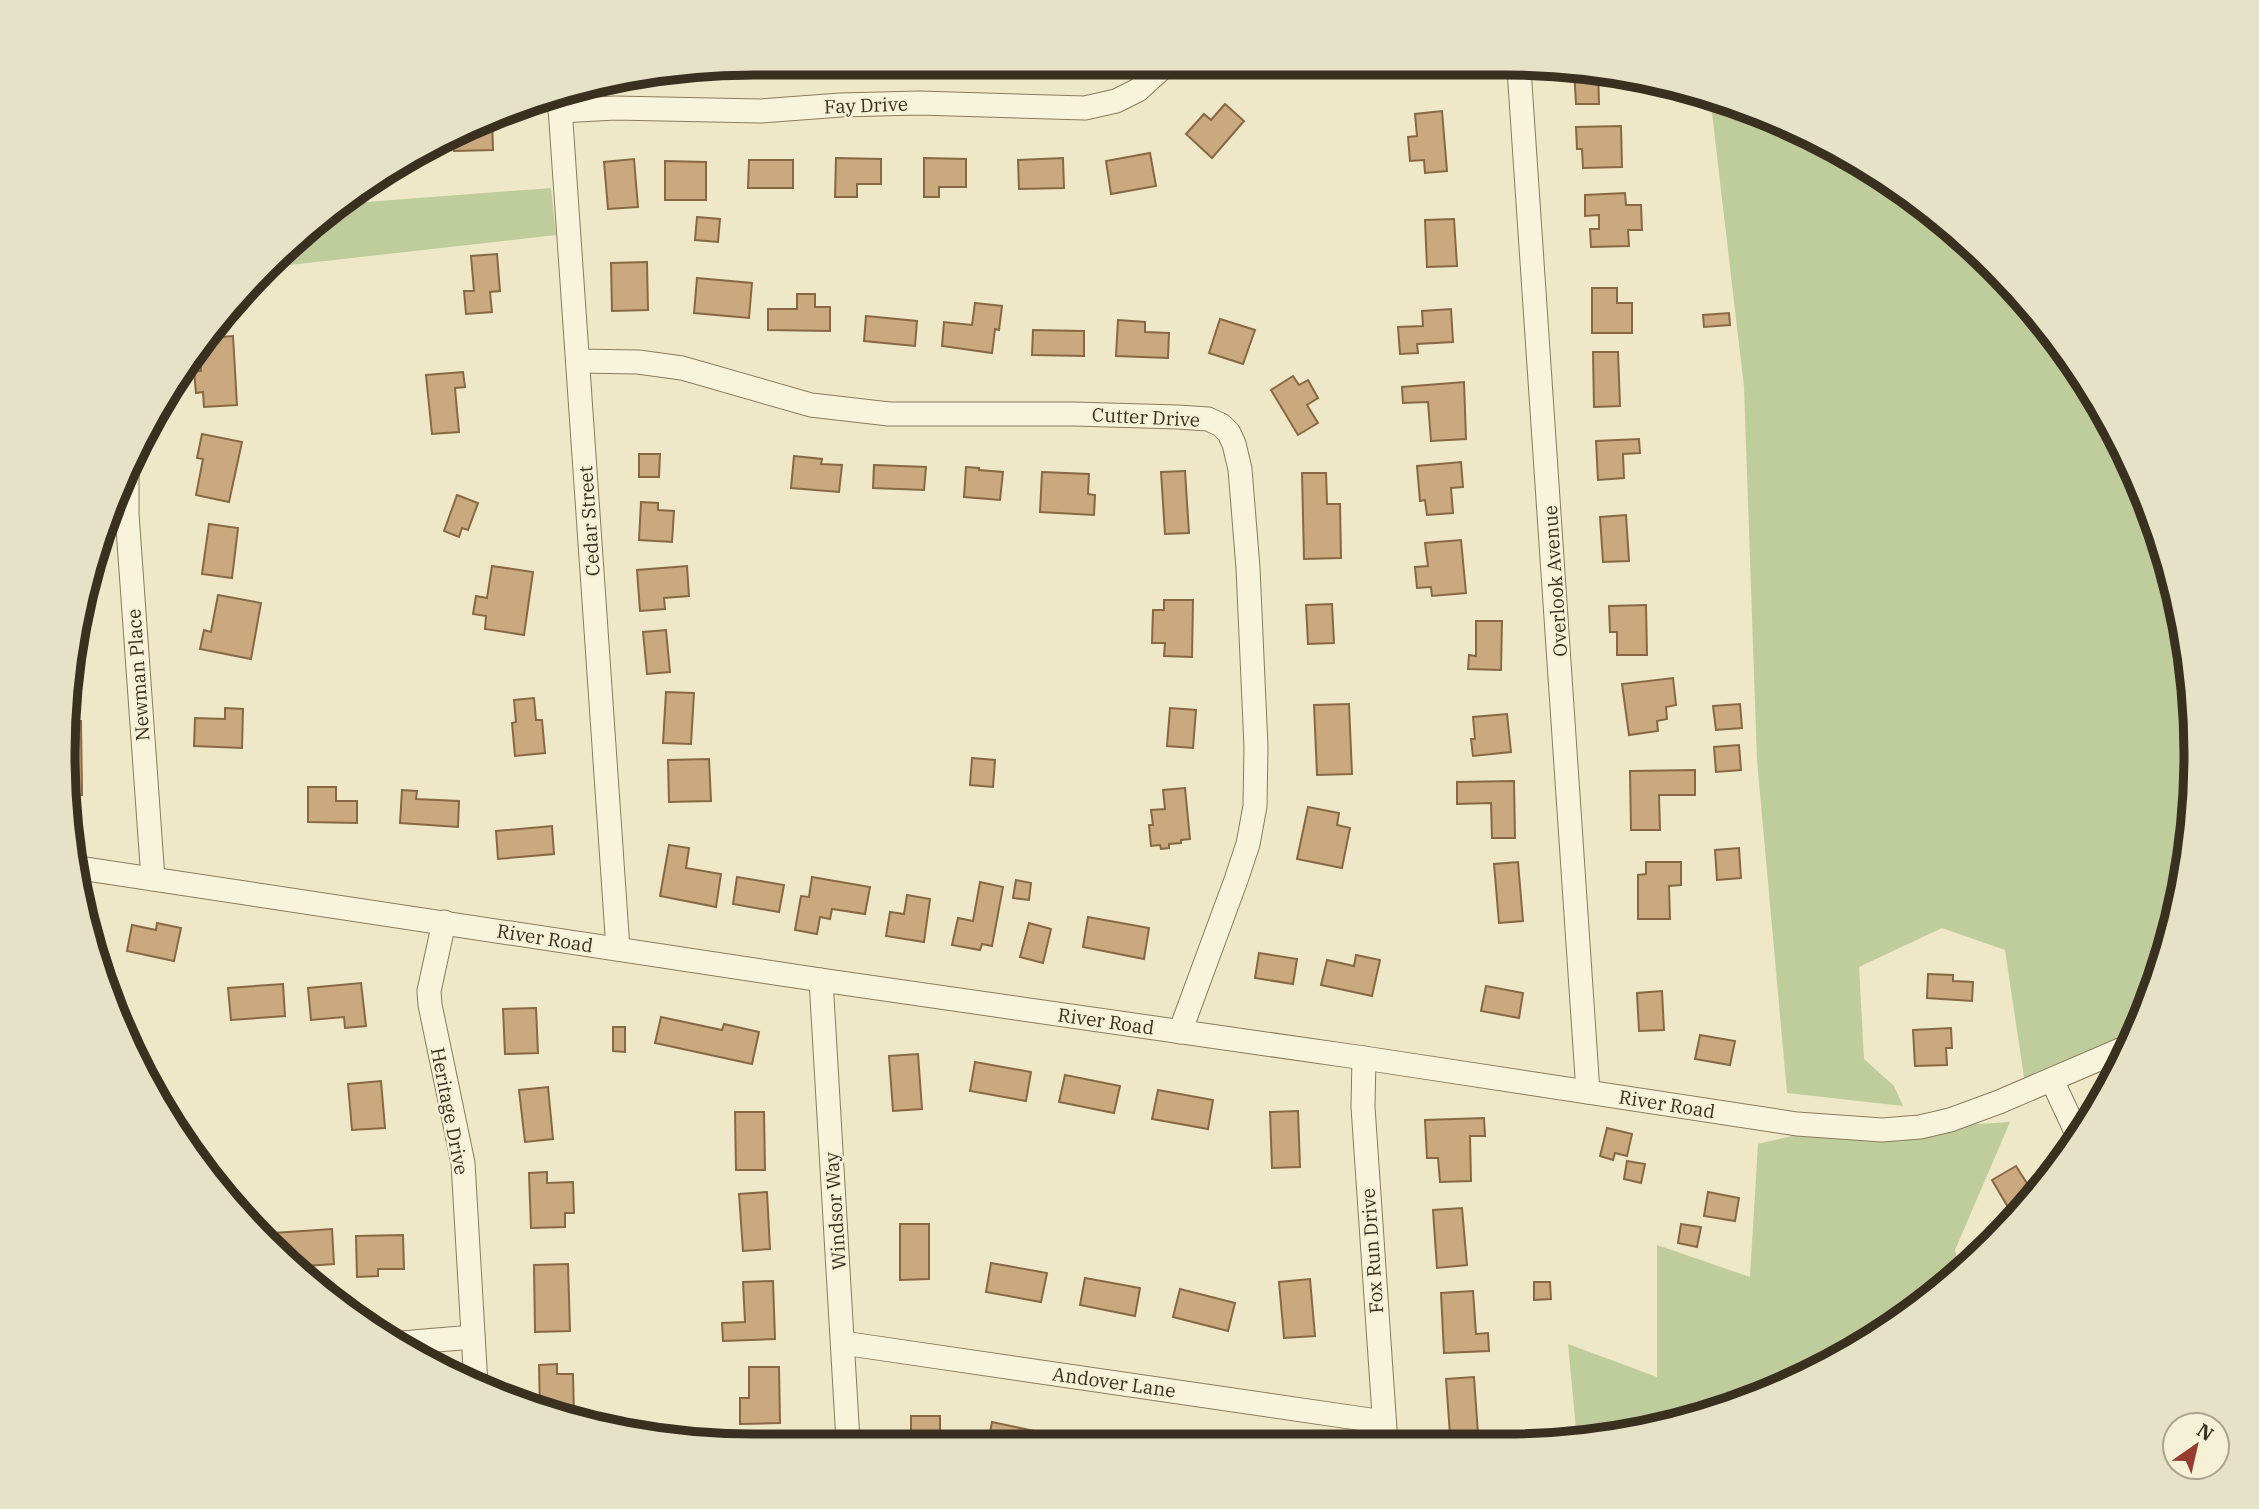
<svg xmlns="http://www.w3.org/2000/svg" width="2259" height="1509" viewBox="0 0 2259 1509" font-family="'IBM Plex Serif',serif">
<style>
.green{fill:#bfcc9b}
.building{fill:#cba97f;stroke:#886843;stroke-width:2}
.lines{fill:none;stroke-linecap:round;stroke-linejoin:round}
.minor-casing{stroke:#897b5d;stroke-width:25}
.minor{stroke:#f8f4db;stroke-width:23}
.labels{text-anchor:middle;stroke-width:5;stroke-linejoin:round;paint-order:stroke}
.street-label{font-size:19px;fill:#3a3020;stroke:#f5f1d7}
.rim{fill:none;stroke:#3a3020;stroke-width:9}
</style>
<rect width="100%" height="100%" fill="#eee8c8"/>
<g class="green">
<polygon points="1710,96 1726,100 1810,134 1961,235 2053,334 2125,449 2173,576 2195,710 2190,845 2159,977 2124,1054 2027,1097 2005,950 1942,928 1859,967 1864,1059 1894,1086 1903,1106 1787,1093 1757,760 1744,387"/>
<polygon points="551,188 556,235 263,268 340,204"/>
<polygon points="2010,1122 1955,1250 1960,1271 1925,1303 1810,1375 1683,1423 1577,1440 1568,1344 1657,1377 1657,1245 1750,1277 1758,1144 1796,1135"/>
</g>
<g class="building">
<polygon points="1403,69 1444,69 1444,73 1428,74 1428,69"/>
<polygon points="1574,69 1598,70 1599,104 1576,104"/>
<polygon points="1225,104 1244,121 1212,158 1186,134 1204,114 1211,120"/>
<polygon points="1442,111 1447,171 1425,173 1424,160 1410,161 1408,137 1417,136 1415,114"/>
<polygon points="492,120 493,150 454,151 453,139"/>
<polygon points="1621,126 1622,167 1583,168 1582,149 1577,149 1576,127"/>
<polygon points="1150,153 1156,186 1111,194 1106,161"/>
<polygon points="836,158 881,159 881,184 857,184 857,197 835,197"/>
<polygon points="924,158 966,159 966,187 939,187 939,197 924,197"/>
<polygon points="1063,158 1064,188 1019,189 1018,160"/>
<polygon points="634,159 638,207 608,209 604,162"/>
<polygon points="749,160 793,160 793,188 748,188"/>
<polygon points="665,161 706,162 706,200 665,200"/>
<polygon points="1625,193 1626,205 1641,205 1642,230 1628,230 1629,246 1591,247 1590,229 1599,229 1599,215 1585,216 1585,195"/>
<polygon points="697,217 720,219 718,242 695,240"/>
<polygon points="1454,219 1457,266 1427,267 1425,220"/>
<polygon points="497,254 500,291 490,292 492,312 466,314 464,291 474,291 471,256"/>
<polygon points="647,262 648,310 612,311 611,263"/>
<polygon points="697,278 752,283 749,318 694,313"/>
<polygon points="1592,288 1617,288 1617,303 1632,303 1632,333 1592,333"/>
<polygon points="797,294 815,294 815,307 830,307 830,331 768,330 768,309 797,309"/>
<polygon points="975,303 1002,306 999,330 995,329 992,353 942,346 944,322 972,325"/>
<polygon points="1451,309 1453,342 1417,344 1418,353 1400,354 1398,327 1423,326 1422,311"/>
<polygon points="1729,313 1730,325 1704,327 1703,315"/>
<polygon points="866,316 917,321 915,346 864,341"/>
<polygon points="1220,319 1255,330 1243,364 1209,353"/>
<polygon points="1118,320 1145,322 1145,332 1169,333 1168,358 1116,356"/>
<polygon points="1033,330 1084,331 1084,356 1032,355"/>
<polygon points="233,336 237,405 204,407 203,392 196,393 194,371 201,371 200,355 209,355 207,338"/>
<polygon points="1593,352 1618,352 1620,406 1594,407"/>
<polygon points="463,372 465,387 455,388 459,432 432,434 426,375"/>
<polygon points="1293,376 1299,385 1308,380 1318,398 1307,405 1318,423 1298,435 1271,390"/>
<polygon points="1464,382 1466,439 1431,441 1428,402 1403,403 1402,387"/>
<polygon points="202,434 242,442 229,502 196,495 203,459 197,458"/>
<polygon points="1639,439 1640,453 1623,454 1624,478 1598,480 1596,441"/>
<polygon points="639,454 660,454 659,477 639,477"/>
<polygon points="794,456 822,459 821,464 842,465 839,492 791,488"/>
<polygon points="1461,462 1463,487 1451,488 1453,513 1427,515 1425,500 1420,501 1417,466"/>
<polygon points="874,465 926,467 924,490 873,488"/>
<polygon points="966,467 979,468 979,470 1003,472 1000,500 964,497"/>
<polygon points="1185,471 1189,533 1165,534 1161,472"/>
<polygon points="1042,472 1089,474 1088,494 1095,495 1094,515 1040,512"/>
<polygon points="1302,473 1326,473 1327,504 1340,504 1341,558 1304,559"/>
<polygon points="457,495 478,503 468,530 462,528 459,537 444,531"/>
<polygon points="641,502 658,503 658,510 674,511 672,542 639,540"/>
<polygon points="1626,515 1629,561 1603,562 1600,517"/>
<polygon points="209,524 238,528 232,578 202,574"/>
<polygon points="1461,540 1466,593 1432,596 1431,587 1417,588 1415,567 1428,566 1425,543"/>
<polygon points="492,566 533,572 524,635 485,629 486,616 473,614 476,596 487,598"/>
<polygon points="687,566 689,596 664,598 665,609 640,611 637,570"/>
<polygon points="218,595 261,603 251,659 200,649 204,630 211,632"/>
<polygon points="1164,600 1193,600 1192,657 1164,656 1165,643 1152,643 1153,610 1164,610"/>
<polygon points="1332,604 1334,643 1308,644 1306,605"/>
<polygon points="1646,605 1647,655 1617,655 1617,632 1610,632 1609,606"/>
<polygon points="1476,621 1502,621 1501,670 1468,669 1469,655 1476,656"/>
<polygon points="666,630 670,672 647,674 643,632"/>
<polygon points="1673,678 1676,705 1666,707 1667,719 1657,721 1658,731 1629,735 1622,684"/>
<polygon points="666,692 694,693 691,744 663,743"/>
<polygon points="534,698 536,720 542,720 545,753 515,756 512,723 516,722 514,700"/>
<polygon points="1349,704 1352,774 1317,775 1314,705"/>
<polygon points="1740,704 1742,728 1716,730 1713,706"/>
<polygon points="225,708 243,709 242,748 194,746 195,718 225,719"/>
<polygon points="1170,708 1196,710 1193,748 1167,746"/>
<polygon points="1507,714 1511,752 1473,756 1471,739 1475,739 1473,717"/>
<polygon points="65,721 81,721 82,795 67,795"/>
<polygon points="1739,745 1741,770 1716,772 1714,747"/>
<polygon points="972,758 995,760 993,787 970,785"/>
<polygon points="709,759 711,801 669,802 668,760"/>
<polygon points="1695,770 1695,795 1659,795 1660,830 1631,830 1630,771"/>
<polygon points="1514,781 1515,838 1492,838 1491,803 1457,804 1457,782"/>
<polygon points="308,787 336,787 336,801 357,801 357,823 308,822"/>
<polygon points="1185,788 1190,839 1181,840 1181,843 1169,844 1169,848 1161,849 1160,845 1151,846 1149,825 1153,825 1151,810 1165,809 1163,790"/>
<polygon points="402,790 417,791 416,799 459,801 458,827 400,823"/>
<polygon points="1308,807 1339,813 1337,825 1350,828 1342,868 1297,859"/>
<polygon points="552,826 554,854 498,859 496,831"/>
<polygon points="669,845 689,848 686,868 721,874 716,907 660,896"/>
<polygon points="1739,848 1741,878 1717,880 1715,850"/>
<polygon points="1518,862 1523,921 1499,923 1494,864"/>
<polygon points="1646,862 1681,862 1681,885 1669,886 1670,919 1638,919 1638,875 1646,874"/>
<polygon points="737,877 784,885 779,912 733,904"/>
<polygon points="812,877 870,887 865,914 832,909 830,919 820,917 817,934 795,930 801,896 809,897"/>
<polygon points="1016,880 1031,883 1029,900 1013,898"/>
<polygon points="980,882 1003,887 992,946 982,944 980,950 952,945 958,918 973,921"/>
<polygon points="907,895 930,899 924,942 886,936 890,912 904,914"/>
<polygon points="1088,917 1149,928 1144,959 1083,947"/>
<polygon points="157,923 181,928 174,961 127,951 132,925 156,930"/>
<polygon points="1029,923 1051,929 1043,963 1020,957"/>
<polygon points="1259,953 1297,959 1293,984 1255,978"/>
<polygon points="1356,955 1380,960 1372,996 1321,985 1327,960 1354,966"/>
<polygon points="1928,974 1953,975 1953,981 1973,982 1972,1001 1927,998"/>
<polygon points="361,983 366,1026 345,1028 344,1017 311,1020 308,988"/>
<polygon points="283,984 285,1016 231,1020 228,988"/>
<polygon points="1486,986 1523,993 1519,1018 1481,1011"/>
<polygon points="1662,991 1664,1030 1639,1031 1637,993"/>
<polygon points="536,1008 538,1053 505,1054 503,1009"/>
<polygon points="661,1017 722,1030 724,1024 759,1032 752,1064 655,1043"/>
<polygon points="613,1027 625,1027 625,1052 613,1051"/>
<polygon points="1951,1028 1952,1048 1946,1048 1947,1065 1915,1066 1913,1030"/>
<polygon points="1700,1035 1735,1041 1730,1065 1695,1059"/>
<polygon points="918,1054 922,1109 893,1111 889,1056"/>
<polygon points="975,1062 1031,1072 1026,1101 970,1091"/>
<polygon points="1065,1075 1120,1086 1114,1113 1059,1102"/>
<polygon points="381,1081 385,1128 352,1130 348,1084"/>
<polygon points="548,1087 553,1139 525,1142 519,1090"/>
<polygon points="1158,1090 1213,1100 1208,1129 1152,1119"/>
<polygon points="1298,1111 1300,1167 1272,1168 1270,1112"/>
<polygon points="735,1112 764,1112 765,1170 736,1170"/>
<polygon points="1484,1118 1485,1136 1470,1136 1471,1181 1440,1182 1438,1158 1427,1158 1425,1120"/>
<polygon points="1607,1128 1632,1134 1627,1156 1615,1153 1613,1160 1600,1156"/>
<polygon points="1627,1161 1645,1164 1641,1183 1624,1179"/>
<polygon points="2016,1166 2035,1196 2015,1219 1992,1180"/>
<polygon points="547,1172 547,1183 573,1182 574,1213 565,1213 565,1227 531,1228 529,1173"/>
<polygon points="767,1192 770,1249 743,1251 739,1194"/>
<polygon points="1708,1192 1739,1198 1735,1221 1704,1216"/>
<polygon points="223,1194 240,1198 237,1213 234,1210"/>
<polygon points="1462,1208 1467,1265 1437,1268 1433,1210"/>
<polygon points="900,1224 929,1224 929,1279 900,1280"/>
<polygon points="1681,1224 1701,1227 1697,1247 1678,1243"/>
<polygon points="332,1229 334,1264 291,1267 274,1250 273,1233"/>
<polygon points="403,1235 404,1269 378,1269 378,1276 357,1277 356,1236"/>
<polygon points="991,1263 1047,1273 1041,1302 986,1292"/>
<polygon points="568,1264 570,1331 535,1332 534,1265"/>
<polygon points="1085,1278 1140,1288 1135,1316 1080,1305"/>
<polygon points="1310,1279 1315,1336 1284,1338 1279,1282"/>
<polygon points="773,1281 775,1339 723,1341 722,1323 745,1322 743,1282"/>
<polygon points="1534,1282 1550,1282 1551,1299 1534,1300"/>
<polygon points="1180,1289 1235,1303 1228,1331 1173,1317"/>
<polygon points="1473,1291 1476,1334 1488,1333 1489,1351 1444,1353 1441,1293"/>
<polygon points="557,1364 557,1374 573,1374 574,1417 562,1417 540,1409 539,1365"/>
<polygon points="749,1367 779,1367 780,1423 740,1424 740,1398 749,1398"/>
<polygon points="1474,1377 1478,1434 1450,1435 1446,1379"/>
<rect x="911" y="1416" width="29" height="25"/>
<polygon points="992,1422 1048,1434 1046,1442 988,1442"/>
</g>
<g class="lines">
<defs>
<g id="minor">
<polyline points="1519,69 1588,1092"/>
<polyline points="559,93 618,949"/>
<polyline points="560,111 615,108 760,111 841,105 919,103 1085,108 1116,101 1138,90 1161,69"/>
<polyline points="578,361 638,362 682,368 811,405 889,414 1074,414 1178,417 1208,419 1221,425 1229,433 1234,444 1240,469 1248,568 1256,747 1255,806 1248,844 1236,880 1180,1032"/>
<polyline points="127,470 127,514 153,879"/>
<polyline points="73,867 821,980 1364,1058 1797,1124 1882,1130 1920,1127 1950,1120 1999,1102 2127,1047"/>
<polyline points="444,922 429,991 430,1005 463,1163 476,1385"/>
<polyline points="821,980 848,1441"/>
<polyline points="1364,1058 1363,1107 1386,1444"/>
<polyline points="2052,1080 2078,1136"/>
<polyline points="401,1343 473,1337"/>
<polyline points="843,1343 1384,1422"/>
</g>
</defs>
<use href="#minor" class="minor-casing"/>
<use href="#minor" class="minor"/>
</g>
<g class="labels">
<g class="street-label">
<text transform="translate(866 105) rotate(-2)" y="7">Fay Drive</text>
<text transform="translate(1146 417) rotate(3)" y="7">Cutter Drive</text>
<text transform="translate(589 521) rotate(-94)" y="7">Cedar Street</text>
<text transform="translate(1555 581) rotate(-94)" y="7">Overlook Avenue</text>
<text transform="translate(138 675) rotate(-94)" y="7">Newman Place</text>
<text transform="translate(545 938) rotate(9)" y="7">River Road</text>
<text transform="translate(1106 1021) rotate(8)" y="7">River Road</text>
<text transform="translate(1667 1104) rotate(9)" y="7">River Road</text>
<text transform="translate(450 1111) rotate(79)" y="7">Heritage Drive</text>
<text transform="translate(835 1211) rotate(-94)" y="7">Windsor Way</text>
<text transform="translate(1372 1251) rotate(-94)" y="7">Fox Run Drive</text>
<text transform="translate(1114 1382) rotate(8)" y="7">Andover Lane</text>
</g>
</g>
<path d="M0 0H2259V1509H0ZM754 75H1505A679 679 0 0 1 2184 754V755A679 679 0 0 1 1505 1434H754A679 679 0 0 1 75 755V754A679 679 0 0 1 754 75Z" fill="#e6e2c8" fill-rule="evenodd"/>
<path class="rim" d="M754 75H1505A679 679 0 0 1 2184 754V755A679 679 0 0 1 1505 1434H754A679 679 0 0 1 75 755V754A679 679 0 0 1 754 75Z"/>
<g transform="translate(2196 1446) rotate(34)"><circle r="33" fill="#f5f1d7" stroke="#aaa48e" stroke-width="2"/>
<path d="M0-5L12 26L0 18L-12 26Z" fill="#973c2e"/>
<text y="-10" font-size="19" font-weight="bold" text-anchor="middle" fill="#3a3020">N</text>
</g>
</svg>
